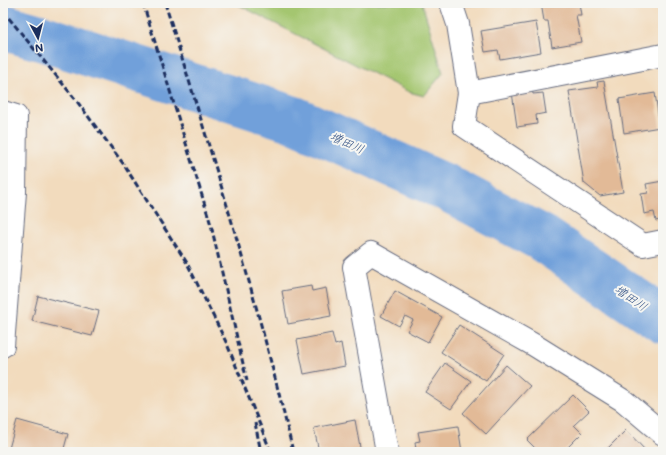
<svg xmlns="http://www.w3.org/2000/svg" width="666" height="455" viewBox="0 0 666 455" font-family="Mali,'Klee One',sans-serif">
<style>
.green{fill:#a4c66f;stroke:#607a66}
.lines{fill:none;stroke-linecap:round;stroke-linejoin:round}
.river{stroke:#71a0da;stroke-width:47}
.building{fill:#e2ba97}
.street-casing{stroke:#666b7f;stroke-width:24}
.street{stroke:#fff;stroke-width:22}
.rail{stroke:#1b2f5e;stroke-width:3;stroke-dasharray:6 3;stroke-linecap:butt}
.labels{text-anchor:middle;stroke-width:4;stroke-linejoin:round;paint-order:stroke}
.water-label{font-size:12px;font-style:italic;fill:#395789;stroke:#f6f6f2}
</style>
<rect width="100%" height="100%" fill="#f6f6f2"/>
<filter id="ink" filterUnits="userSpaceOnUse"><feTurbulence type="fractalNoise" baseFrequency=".025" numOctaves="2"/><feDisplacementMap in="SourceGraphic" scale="8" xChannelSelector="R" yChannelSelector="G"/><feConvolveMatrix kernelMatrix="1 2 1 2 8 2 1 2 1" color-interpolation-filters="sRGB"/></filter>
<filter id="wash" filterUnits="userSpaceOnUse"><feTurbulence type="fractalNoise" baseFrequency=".012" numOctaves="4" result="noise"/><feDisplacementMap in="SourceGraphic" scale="16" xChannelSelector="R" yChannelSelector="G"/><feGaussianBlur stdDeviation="0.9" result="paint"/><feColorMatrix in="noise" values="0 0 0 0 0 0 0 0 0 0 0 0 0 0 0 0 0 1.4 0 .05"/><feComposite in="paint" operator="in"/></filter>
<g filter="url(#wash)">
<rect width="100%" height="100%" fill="#f2dbbd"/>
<polygon class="green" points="235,3 422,3 443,73 424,96 409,92"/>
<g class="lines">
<polyline class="river" points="3,27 42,38 293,119 447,188 542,238 663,320"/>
</g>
<g id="blocks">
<g class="building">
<polygon points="464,3 488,3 488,4 465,7"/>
<polygon points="541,3 579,3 581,15 576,15 581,42 552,47 548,21 544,21"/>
<polygon points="536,22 541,52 500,59 498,50 485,52 481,31"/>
<polygon points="604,81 623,192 600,196 584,183 569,91 598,87 597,82"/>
<polygon points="532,89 533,94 543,93 546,113 536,115 537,124 517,127 512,92"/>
<polygon points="655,93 660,127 624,133 619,99"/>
<polygon points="663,181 663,219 656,221 654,212 644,214 641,194 648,193 646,184"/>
<polygon points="311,286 312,291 326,288 331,316 288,324 282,291"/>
<polygon points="395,291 442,317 428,342 407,331 413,320 405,316 399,326 381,316"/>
<polygon points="38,296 99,311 92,336 32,321"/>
<polygon points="459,325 504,354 486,381 441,352"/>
<polygon points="332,333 335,345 341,343 345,366 304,374 297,340"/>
<polygon points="445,363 471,381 451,409 425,392"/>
<polygon points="506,365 530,386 486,434 463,413"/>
<polygon points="573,395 589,411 574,425 582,433 563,452 539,452 527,440"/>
<polygon points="17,420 68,434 63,452 8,452"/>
<polygon points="355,420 361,452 319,452 314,428"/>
<polygon points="458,426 462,452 422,452 421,450 416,450 415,442 420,441 418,432"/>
<polygon points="626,430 647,452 604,452"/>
</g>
</g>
</g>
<g filter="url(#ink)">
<use href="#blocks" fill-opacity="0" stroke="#666b7f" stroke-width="1"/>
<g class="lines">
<defs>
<g id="street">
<polyline points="451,3 458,24 469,93 464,126 643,245 663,241"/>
<polyline points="469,93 663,55"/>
<polyline points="3,112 16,116 15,192 3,346"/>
<polyline points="387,452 354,267 371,253 534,345 624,401 663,434"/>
</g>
</defs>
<use href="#street" class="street-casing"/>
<use href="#street" class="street"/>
<g class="rail">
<polyline points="143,3 211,225 247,381"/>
<path d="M165 3C211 152 258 300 293 452"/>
<polyline points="3,11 76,100 122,162 187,263 227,344 271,452"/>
<polyline points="255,423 261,452"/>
</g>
</g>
</g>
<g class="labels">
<g class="water-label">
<text transform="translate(347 143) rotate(24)" y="4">増田川</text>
<text transform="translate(631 298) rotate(34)" y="4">増田川</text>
</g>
</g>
<rect width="666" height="455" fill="none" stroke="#f6f6f2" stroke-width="16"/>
<g transform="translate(38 38) rotate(173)" stroke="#f6f6f2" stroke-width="3" paint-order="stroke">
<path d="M0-3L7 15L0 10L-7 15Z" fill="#1b2f5e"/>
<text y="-6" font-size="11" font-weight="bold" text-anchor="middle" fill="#1b2f5e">N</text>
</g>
</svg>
